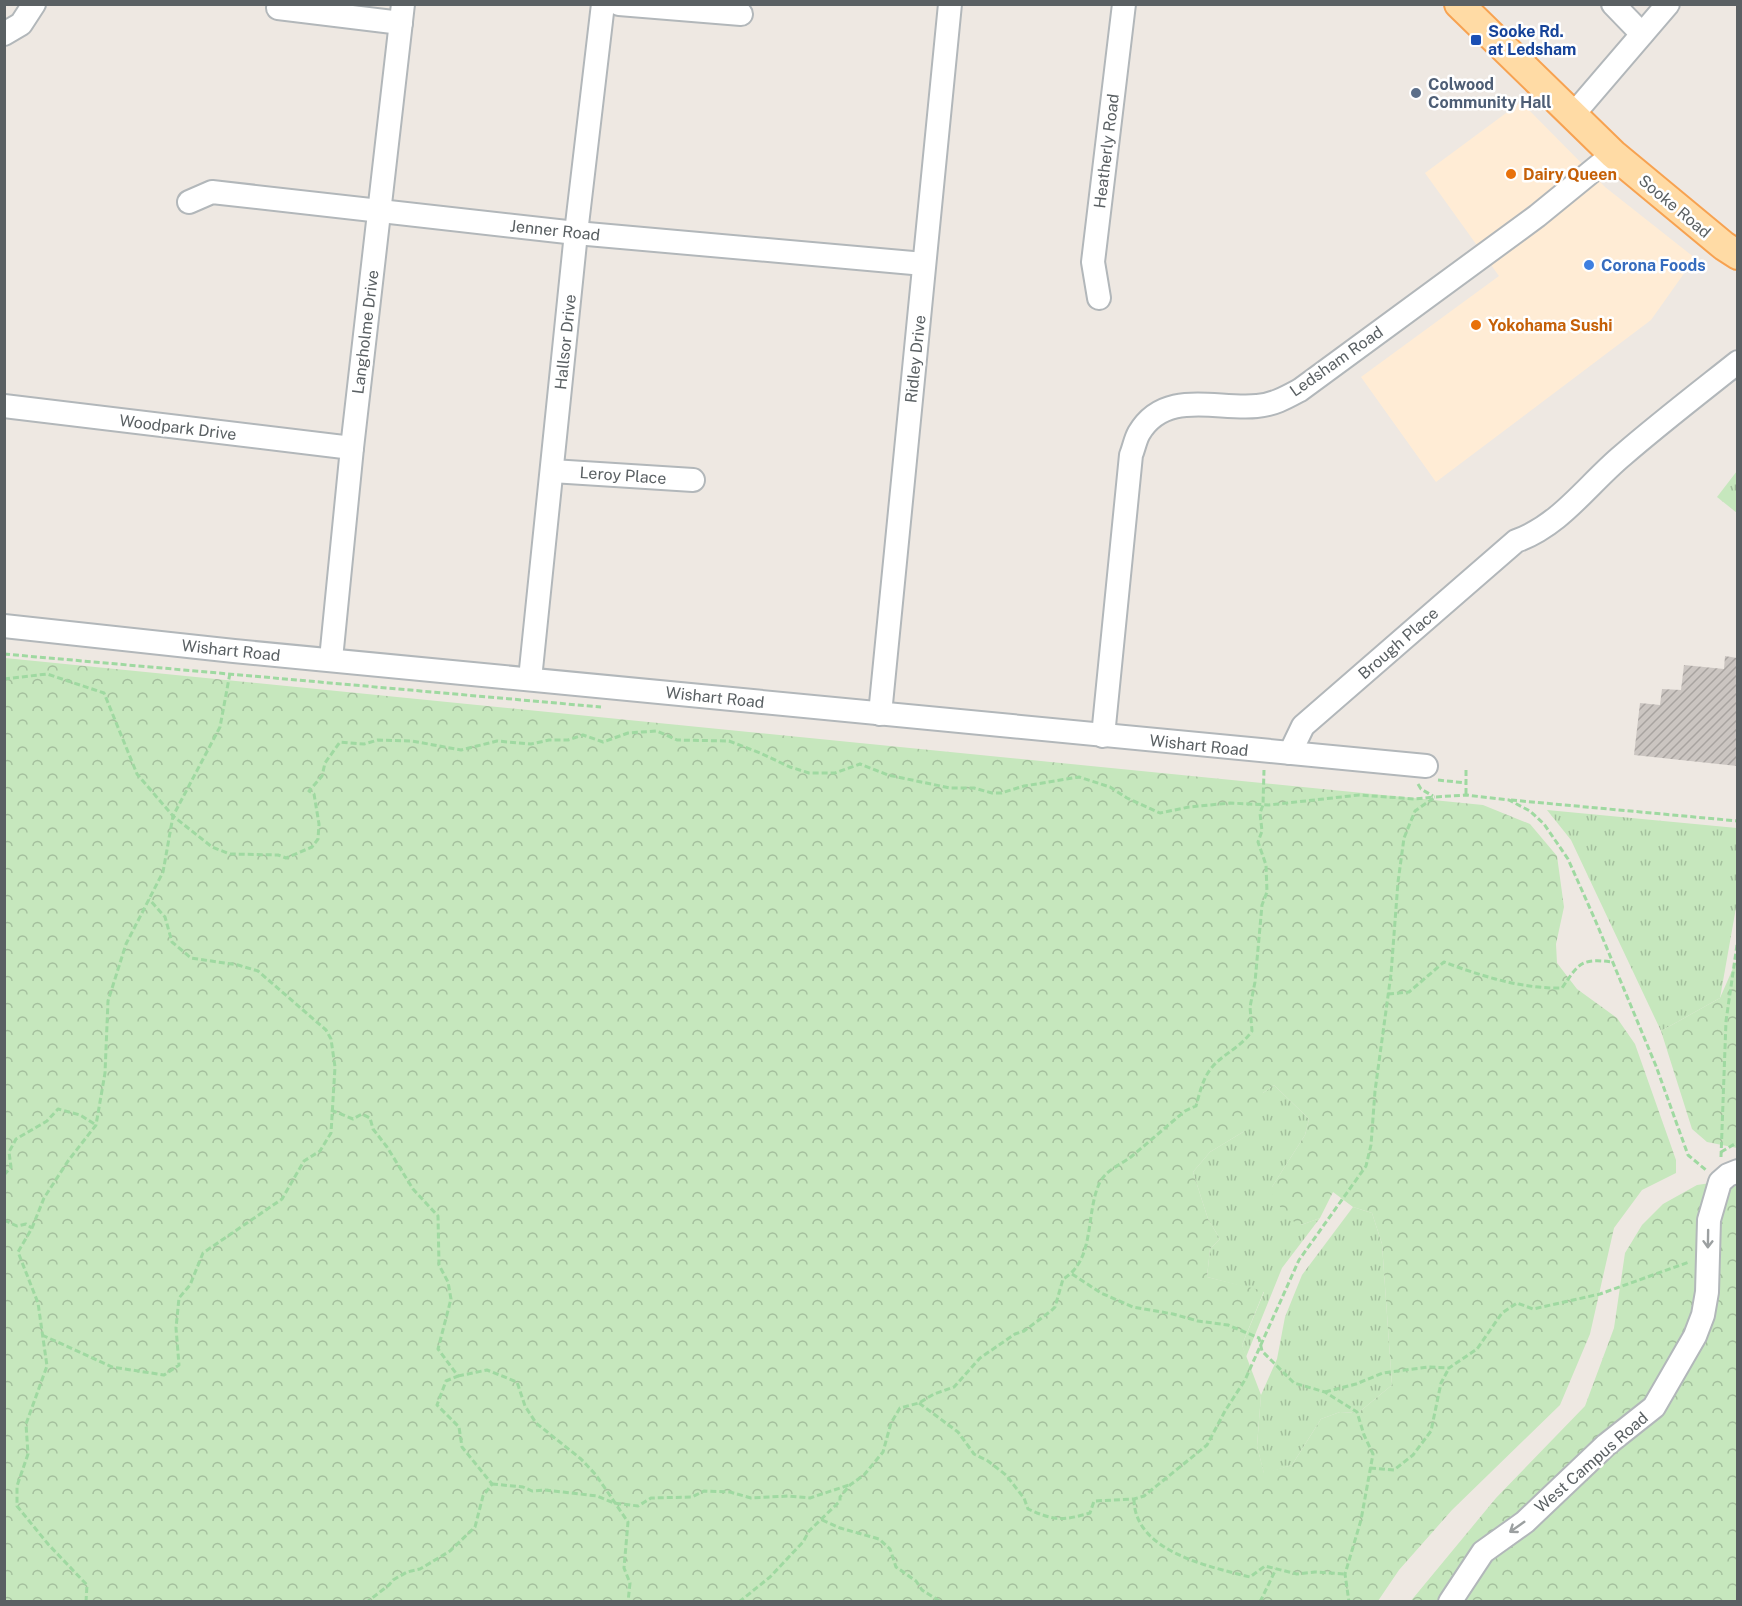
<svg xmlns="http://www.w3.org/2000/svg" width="1742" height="1606" viewBox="0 0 1742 1606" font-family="'Public Sans',sans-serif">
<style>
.commercial{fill:#ffecd5}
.grass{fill:url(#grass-tufts)}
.forest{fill:url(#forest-crowns);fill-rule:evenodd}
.building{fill:url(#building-hatch)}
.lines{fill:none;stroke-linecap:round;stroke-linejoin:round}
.minor-casing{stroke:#b2b7ba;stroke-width:26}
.major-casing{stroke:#f7a251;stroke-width:32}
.path{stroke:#9fd9a1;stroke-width:3;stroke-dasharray:6 3;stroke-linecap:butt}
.minor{stroke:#fff;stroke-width:22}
.major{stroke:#ffdba5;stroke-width:28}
.oneway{stroke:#9ca0a1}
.transit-dot{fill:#1a4fb4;stroke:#fff;stroke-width:2}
.service-dot{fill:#5c6f8a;stroke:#fff;stroke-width:2}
.food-dot{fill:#e8710a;stroke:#fff;stroke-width:2}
.shop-dot{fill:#3f7fe0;stroke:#fff;stroke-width:2}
.labels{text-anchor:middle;stroke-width:5;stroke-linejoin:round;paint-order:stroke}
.transit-label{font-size:16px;font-weight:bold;fill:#164399;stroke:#fff;text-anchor:start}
.service-label{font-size:16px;font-weight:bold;fill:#4e5e75;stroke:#fff;text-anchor:start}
.street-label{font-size:16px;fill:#5a6063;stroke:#fff}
.food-label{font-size:16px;font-weight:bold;fill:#c56008;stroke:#fff;text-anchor:start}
.shop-label{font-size:16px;font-weight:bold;fill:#366cbe;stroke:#fff;text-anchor:start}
</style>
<defs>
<pattern id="grass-tufts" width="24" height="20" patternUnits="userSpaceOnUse" patternTransform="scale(1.5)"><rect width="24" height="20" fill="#c6e7bd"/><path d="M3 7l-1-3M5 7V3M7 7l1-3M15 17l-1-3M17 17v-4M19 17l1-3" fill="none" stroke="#a4bf9d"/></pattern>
<pattern id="forest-crowns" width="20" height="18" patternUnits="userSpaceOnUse" patternTransform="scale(1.5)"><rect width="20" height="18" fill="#c6e7bd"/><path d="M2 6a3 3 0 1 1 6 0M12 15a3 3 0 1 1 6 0" fill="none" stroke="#a4bf9d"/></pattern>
<pattern id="building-hatch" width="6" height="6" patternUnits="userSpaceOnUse" patternTransform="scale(1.5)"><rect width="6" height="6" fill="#cbc5c1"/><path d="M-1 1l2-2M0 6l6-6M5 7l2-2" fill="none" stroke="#a8a3a0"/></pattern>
</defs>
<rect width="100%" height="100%" fill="#eee8e2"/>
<polygon class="commercial" points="1521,102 1605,187 1695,258 1651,320 1436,482 1361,377 1499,276 1425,173"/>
<g class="grass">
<polygon points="1737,471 1737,513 1717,497"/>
<polygon points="1547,810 1737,828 1737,902 1720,998 1661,1031 1571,840"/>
<polygon points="1274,1085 1309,1119 1305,1135 1272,1187 1301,1225 1320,1218 1282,1268 1246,1357 1242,1345 1264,1292 1207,1277 1210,1249 1220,1239 1208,1219 1193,1172 1210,1152 1243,1132 1263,1093"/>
<polygon points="1353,1207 1372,1213 1382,1244 1392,1385 1358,1413 1340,1412 1321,1419 1292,1465 1264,1474 1257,1446 1261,1395 1277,1359 1285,1317 1302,1275"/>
</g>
<g class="forest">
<path d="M5 658 1483 805 1530 824 1557 856 1564 907 1556 944 1557 963 1577 989 1617 1018 1635 1044 1676 1160V1173L1642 1190 1614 1228 1590 1334 1560 1405 1452 1510 1399 1570 1378 1601H5ZM1274 1085 1309 1119 1305 1135 1270 1190 1287 1218 1301 1225 1320 1218 1333 1192 1353 1207 1372 1213 1382 1244 1392 1385 1358 1413 1340 1412 1321 1419 1292 1465 1264 1473 1257 1446 1261 1395 1242 1345 1264 1291 1207 1277 1210 1249 1220 1239 1208 1219 1193 1172 1210 1152 1243 1132 1262 1105 1263 1093Z"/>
<polygon points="1737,959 1737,1148 1707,1142 1692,1129 1661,1031 1720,998"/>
<polygon points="1737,1179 1737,1601 1410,1602 1496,1498 1585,1406 1614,1328 1625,1253 1642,1225 1663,1204 1697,1185"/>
</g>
<polygon class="building" points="1725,656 1737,658 1737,766 1634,755 1640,703 1660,705 1662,689 1681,690 1684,665 1724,669"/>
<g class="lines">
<defs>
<g id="minor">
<polyline points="619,4 741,14"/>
<polyline points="1613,4 1642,34"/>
<polyline points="278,8 401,23"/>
<polyline points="4,34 21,24 34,4"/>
<polyline points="1572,116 1668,4"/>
<polyline points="189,202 212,192 576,233 924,264"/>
<polyline points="1099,298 1093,262 1124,4"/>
<polyline points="4,406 352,448"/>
<polyline points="552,471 693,480"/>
<polyline points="4,626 234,651 1426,766"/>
<polyline points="331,659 352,448 403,4"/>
<polyline points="530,679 576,233 603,4"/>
<polyline points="880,714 950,4"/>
<path d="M1103 736 1131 455C1134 448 1135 440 1139 433 1165 389 1216 410 1257 406 1273 405 1287 397 1300 390L1537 216 1613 154"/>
<path d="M1290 753 1303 726 1516 541C1561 525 1588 484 1623 455 1660 423 1699 393 1738 362"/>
<polyline points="1450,1602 1483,1552 1525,1522 1606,1445 1654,1407 1695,1336 1703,1315 1707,1292 1709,1220 1720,1182 1728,1175 1738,1171"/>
</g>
<polyline id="major" points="1459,4 1613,154 1724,246 1738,255"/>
</defs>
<use href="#minor" class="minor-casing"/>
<use href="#major" class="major-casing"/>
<g class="path">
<polyline points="4,654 601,707"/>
<polyline points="4,679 47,674 104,693 137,774 173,816 212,847 230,854 278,855 286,858 312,847 318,839 319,824 314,794 309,791 322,776 325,763 340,742 364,744 378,740 412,741 461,750 497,741 531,744 549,740 568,740 583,735 603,742 628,733 657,731 677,740 729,741 760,753 790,767 809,773 835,773 860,764 888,775 950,788 974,788 992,793 1001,793 1024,786 1079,777 1110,787 1127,798 1160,813 1189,807 1230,803 1269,805 1359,795 1415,799 1435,797"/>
<polyline points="1466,770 1466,795"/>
<polyline points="1438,780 1466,783"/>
<polyline points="1418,784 1421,789 1433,796"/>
<polyline points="1511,800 1738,821"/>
<path d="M1388 994 1409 992 1444 962C1481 976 1522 989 1562 988 1579 963 1581 958 1613 962"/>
<polyline points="331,1110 353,1119 362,1114 370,1118 373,1129 387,1147 413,1189 438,1216 439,1265 448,1282 451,1299 438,1349 458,1376 446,1381 437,1405 459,1427 462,1447 492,1484 483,1496 475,1527 450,1551 420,1569 407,1572 393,1580 389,1585 367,1602"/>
<polyline points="1721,1152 1738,1142"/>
<polyline points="1721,1157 1726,1021 1738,938"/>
<polyline points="4,1175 11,1167 9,1152 16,1139 47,1121 58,1109 80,1115 96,1125"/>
<polyline points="4,1220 17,1226 26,1224 32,1228"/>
<polyline points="1072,1274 1101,1293 1133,1307 1173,1314 1198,1321 1228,1325 1259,1338 1262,1351 1294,1383 1325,1392 1357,1412 1364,1435 1373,1454 1361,1520 1345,1574 1349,1602"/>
<polyline points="42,1335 112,1367 164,1375 179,1365 176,1328 179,1298 190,1285 203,1253 282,1199 304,1161 320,1151 331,1133 335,1067 331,1039 326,1030 258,971 238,965 191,958 172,942 165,917 149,899"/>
<polyline points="458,1376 487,1370 517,1382 525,1406 536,1423 581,1459 596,1475 628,1522 624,1568 630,1583 628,1602"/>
<polyline points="1325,1392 1356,1384 1383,1373 1428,1367 1449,1368 1477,1349 1502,1313 1517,1303 1533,1309 1600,1294 1689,1262"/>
<path d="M919 1403 958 1432 974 1454 988 1461 1006 1475 1024 1498 1028 1509C1055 1521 1062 1521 1090 1513L1094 1501 1134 1499 1144 1496 1207 1445 1225 1411 1245 1380 1299 1260 1366 1166 1371 1145 1375 1091 1391 974 1398 882 1404 838 1415 811 1435 797 1466 795 1509 800 1530 811 1544 824 1568 859 1596 922 1656 1066 1688 1155 1706 1170"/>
<polyline points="1370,1468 1394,1470 1413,1455 1431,1431 1441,1383 1449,1368"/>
<polyline points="492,1484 523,1487 532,1491 545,1490 597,1496 614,1503 638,1506 651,1498 692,1497 704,1491 730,1492 751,1498 789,1496 810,1498 849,1485"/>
<path d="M1134 1499C1134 1552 1211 1567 1250 1577L1265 1566 1297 1574 1315 1572 1345 1574"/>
<polyline points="822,1520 840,1528 879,1539 890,1549 896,1567 916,1581 922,1590 941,1602"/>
<polyline points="86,1602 87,1585 48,1544 17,1506 17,1486 28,1454 26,1424 47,1366 38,1303 18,1252 32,1228 44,1198 68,1161 96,1125 105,1073 108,1001 126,944 163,872 173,816 220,727 230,673"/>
<path d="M739 1602 770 1577 803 1542 809 1531 840 1501V1497L850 1485 864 1475 883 1452 891 1423 900 1408 919 1403 934 1394 954 1387 980 1358 1015 1334 1024 1331 1051 1311 1055 1307 1063 1279C1096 1260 1085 1212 1100 1182 1107 1169 1121 1165 1132 1156 1150 1141 1167 1126 1185 1111L1196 1106C1200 1092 1203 1077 1213 1066 1226 1052 1240 1048 1252 1031L1250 1007 1255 982 1262 905 1267 892 1266 865 1258 842 1262 831 1260 813 1263 805 1264 770"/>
<polyline points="1260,1602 1276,1569"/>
</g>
<use href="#minor" class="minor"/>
<use href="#major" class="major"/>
</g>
<defs><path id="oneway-shaft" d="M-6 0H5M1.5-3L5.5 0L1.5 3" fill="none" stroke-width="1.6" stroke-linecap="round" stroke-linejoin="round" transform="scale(1.5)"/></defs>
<g class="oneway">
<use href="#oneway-shaft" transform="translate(1708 1239) rotate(91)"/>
<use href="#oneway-shaft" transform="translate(1517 1527) rotate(145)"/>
</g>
<rect class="transit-dot" x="1470" y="34" width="12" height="12" rx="3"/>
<circle class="service-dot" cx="1416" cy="93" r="6"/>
<g class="food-dot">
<circle cx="1511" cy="174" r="6"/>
<circle cx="1476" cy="325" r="6"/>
</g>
<circle class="shop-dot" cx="1589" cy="265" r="6"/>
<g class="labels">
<g class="transit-label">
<text x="1488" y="37">Sooke Rd.<tspan x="1488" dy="18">at Ledsham</tspan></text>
</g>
<g class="service-label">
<text x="1428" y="90">Colwood<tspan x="1428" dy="18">Community Hall</tspan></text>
</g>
<g class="street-label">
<text transform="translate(1106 151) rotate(-83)" y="6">Heatherly Road</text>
<text transform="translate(1675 206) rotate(40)" y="6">Sooke Road</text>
<text transform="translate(555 230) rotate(6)" y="6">Jenner Road</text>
<text transform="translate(365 332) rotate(-83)" y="6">Langholme Drive</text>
<text transform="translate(565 342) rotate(-84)" y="6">Hallsor Drive</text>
<text transform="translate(915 359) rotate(-84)" y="6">Ridley Drive</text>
<text transform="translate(1336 361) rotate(-35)" y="6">Ledsham Road</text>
<text transform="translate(178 427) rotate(7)" y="6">Woodpark Drive</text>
<text transform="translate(623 475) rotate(4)" y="6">Leroy Place</text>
<text transform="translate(1398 643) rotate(-41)" y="6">Brough Place</text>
<text transform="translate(231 650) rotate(6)" y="6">Wishart Road</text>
<text transform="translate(715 697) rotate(6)" y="6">Wishart Road</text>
<text transform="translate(1199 745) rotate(6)" y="6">Wishart Road</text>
<text transform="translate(1591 1462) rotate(-41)" y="6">West Campus Road</text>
</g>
<g class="food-label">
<text x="1523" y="180">Dairy Queen</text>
<text x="1488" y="331">Yokohama Sushi</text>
</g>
<g class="shop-label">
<text x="1601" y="271">Corona Foods</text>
</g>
</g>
<rect width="1742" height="1606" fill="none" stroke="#5a6063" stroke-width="12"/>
</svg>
